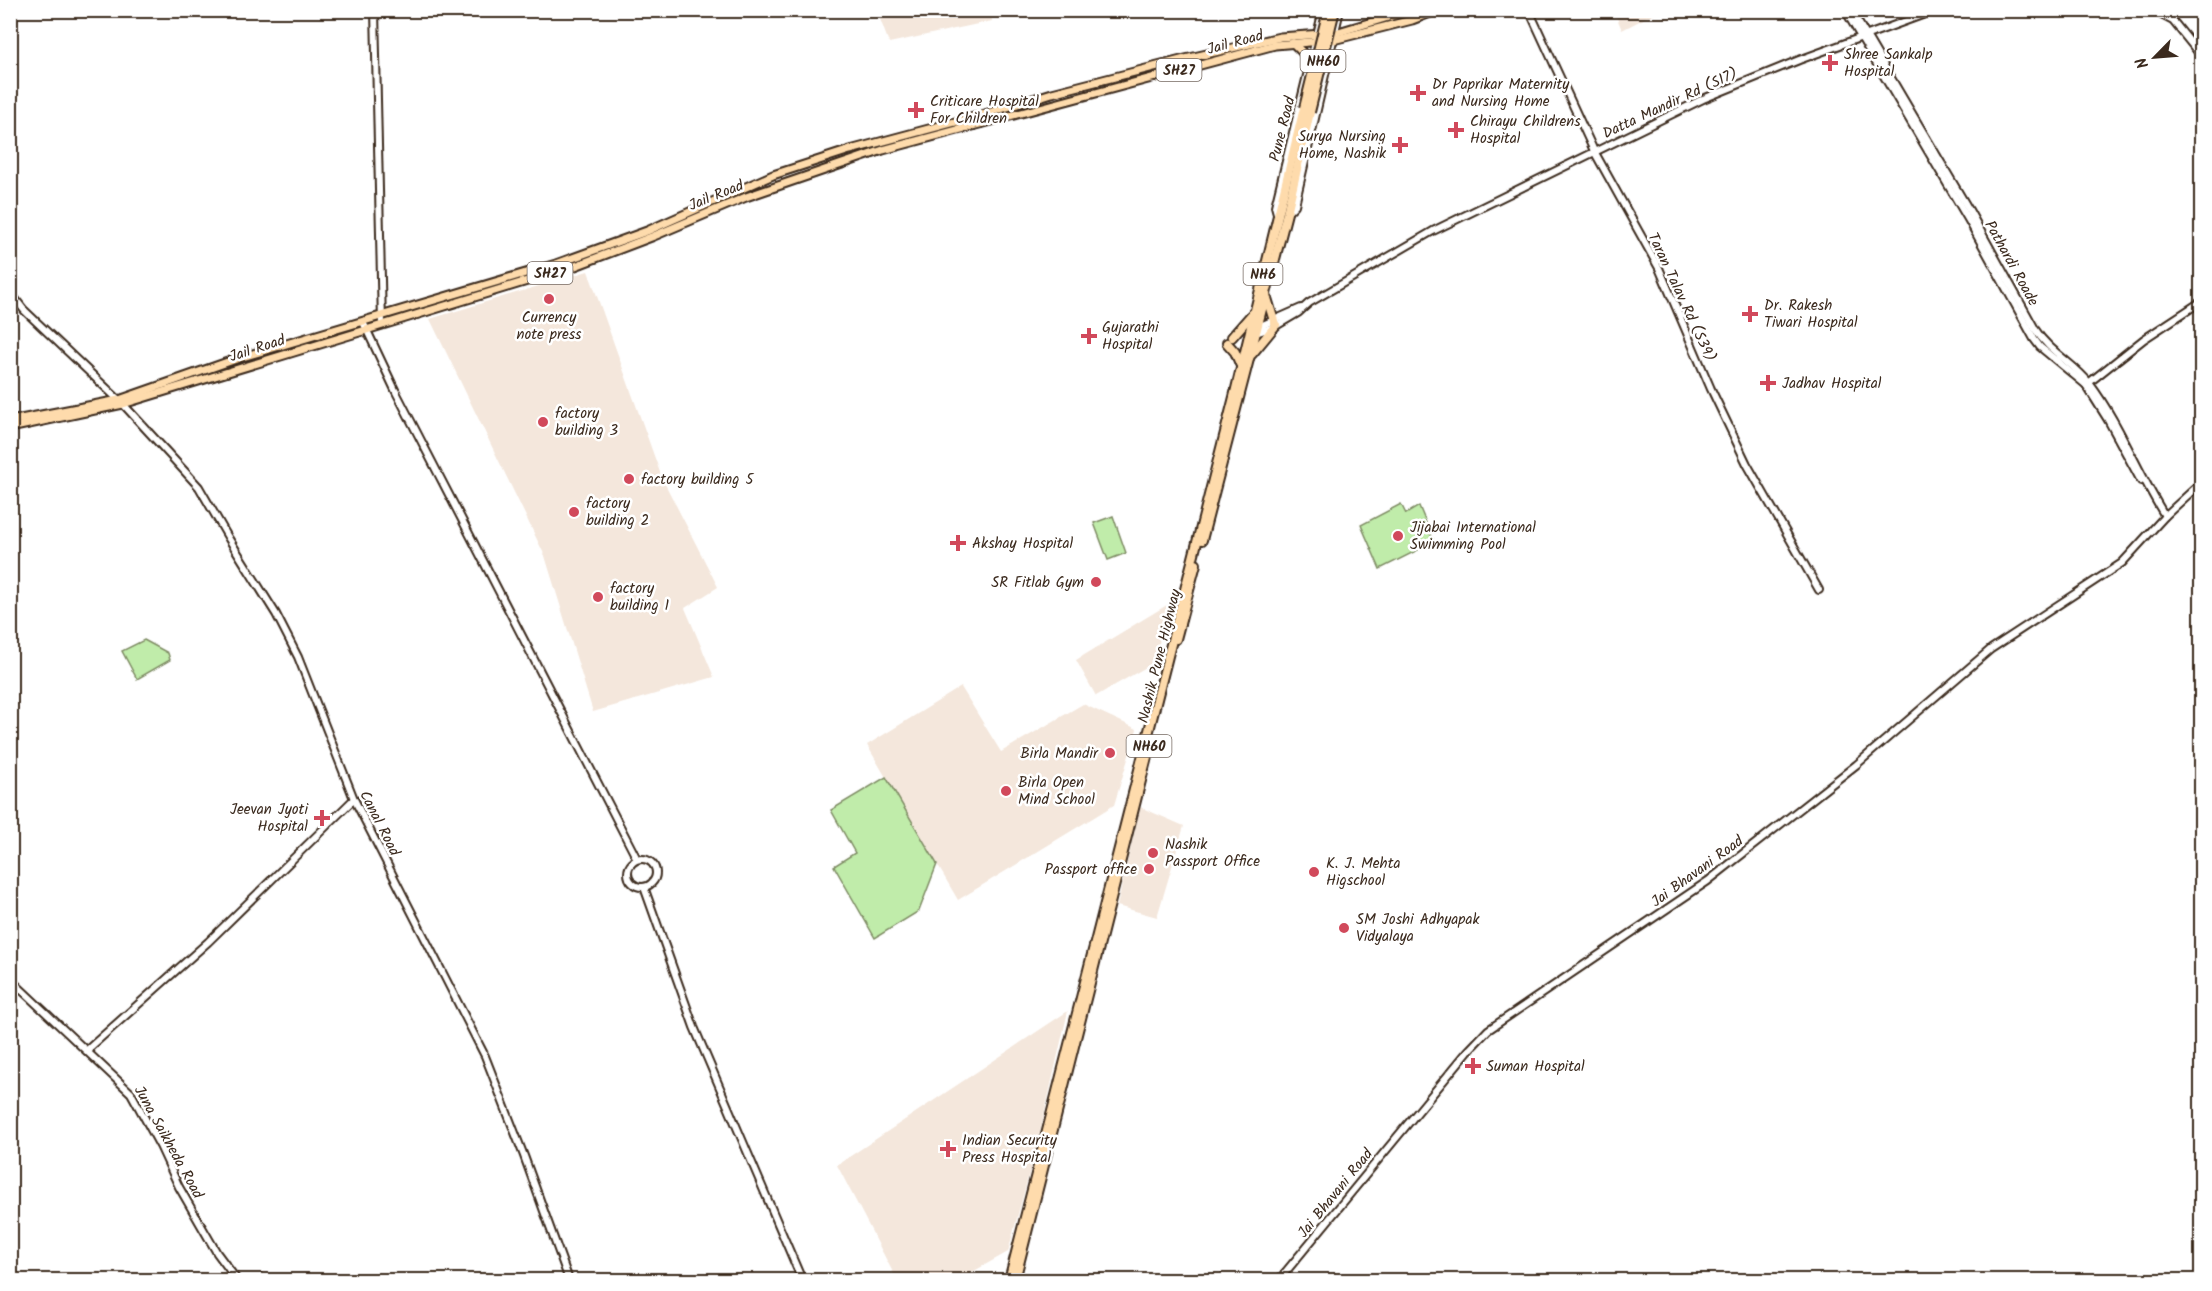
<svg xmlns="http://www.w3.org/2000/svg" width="2212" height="1291" viewBox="0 0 2212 1291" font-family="Kalam,sans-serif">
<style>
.built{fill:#f4e7dc}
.green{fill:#c0ecaa;stroke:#7e8b64;stroke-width:1.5}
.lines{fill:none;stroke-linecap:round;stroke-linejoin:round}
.secondary-casing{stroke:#3b2a1e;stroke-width:10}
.primary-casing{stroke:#3b2a1e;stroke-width:11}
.highway-casing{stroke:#3b2a1e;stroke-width:12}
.secondary{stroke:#fff;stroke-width:6}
.primary{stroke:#fedbac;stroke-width:7}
.highway{stroke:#fedbac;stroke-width:8}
.highway-bridge-casing{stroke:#3b2a1e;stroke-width:12;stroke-linecap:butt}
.highway-bridge{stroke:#fedbac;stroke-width:8}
.poi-dot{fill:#d1495b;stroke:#fff;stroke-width:2}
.labels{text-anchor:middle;stroke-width:5;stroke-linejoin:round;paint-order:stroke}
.shield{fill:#fff;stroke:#766a62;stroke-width:1.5}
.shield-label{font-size:14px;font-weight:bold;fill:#3b2a1e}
.street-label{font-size:15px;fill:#3b2a1e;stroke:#fff}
.poi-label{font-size:15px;fill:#3b2a1e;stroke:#fff;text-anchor:start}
</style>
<rect width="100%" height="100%" fill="#fff"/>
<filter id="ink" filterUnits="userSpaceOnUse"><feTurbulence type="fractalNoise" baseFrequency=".0167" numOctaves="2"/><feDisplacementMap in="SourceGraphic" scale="12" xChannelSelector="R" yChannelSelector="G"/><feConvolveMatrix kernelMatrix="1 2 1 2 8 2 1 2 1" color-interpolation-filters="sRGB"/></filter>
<g filter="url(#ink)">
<g class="built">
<polygon points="877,11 990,11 992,21 889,43"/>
<polygon points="1614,11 1659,11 1622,30"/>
<polygon points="588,271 662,478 718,587 685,608 714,677 593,712 545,556 430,319"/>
<polygon points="1167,605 1155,662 1096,696 1076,660"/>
<polygon points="961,687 1001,752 1083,704 1137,729 1114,805 958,900 867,745"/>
<polygon points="1140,807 1184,826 1157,917 1117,906"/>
<polygon points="1068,1011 1040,1133 1008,1252 958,1280 897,1280 837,1165"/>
</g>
<g class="green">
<polygon points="1401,504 1406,514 1419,506 1434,542 1380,569 1361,525"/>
<polygon points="1113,516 1126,553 1108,560 1094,523"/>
<polygon points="144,640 168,653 170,660 137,679 122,651"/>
<polygon points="886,777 937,864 919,911 875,938 834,866 855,853 831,810"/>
</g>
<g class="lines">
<defs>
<g id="secondary">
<polyline points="375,10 382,324"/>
<polyline points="1529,10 1594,151 1659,268 1711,389 1747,464 1819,590"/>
<polyline points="1845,10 1969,221 2034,339 2040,347 2086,385 2108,420 2141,481"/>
<path d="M1851 10 1969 210 2035 329C2049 352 2074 363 2090 384 2120 424 2138 473 2165 516"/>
<polyline points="2152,10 2173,21 2202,57"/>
<polyline points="1287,213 1295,205 1340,10"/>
<polyline points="1278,217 1275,206 1323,10"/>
<polyline points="10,292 24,310 123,404 199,487 229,539 276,614 298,657 354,799 485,1056 524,1156 569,1280"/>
<polyline points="363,322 396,392 637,859"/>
<polyline points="1256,328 1301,308"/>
<polyline points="1253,334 1276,326 1298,313 1309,303 1433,231 1703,99 1799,60 1936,10"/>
<polyline points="2086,385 2144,339 2202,301"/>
<circle cx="642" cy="873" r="14"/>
<polyline points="644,887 694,1027 802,1280"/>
<polyline points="10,979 131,1093 160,1146 179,1187 217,1253 237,1280"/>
<polyline points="87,1050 208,942 354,799"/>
<polyline points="1279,1280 1468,1051 1488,1030 1708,881 1856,765 1991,649 2122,563 2165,516 2202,482"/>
</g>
<g id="primary">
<polyline points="1293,43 1303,53 1309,67"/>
<polyline points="10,421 119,400 239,358 556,264 647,231 773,175 850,150 985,114 1052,93 1185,59 1280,37 1335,33 1412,10"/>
<polyline points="10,428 123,404 570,268 654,236 746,197 883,150 1275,45 1333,40 1412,20 1438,10"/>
</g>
<g id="highway">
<polyline points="1266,295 1274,321"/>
<polyline points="1232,337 1253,313"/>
<polyline points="1227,343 1235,352 1240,364"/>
<polyline points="1252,354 1276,325"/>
<polyline points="1202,540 1287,213 1310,112"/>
<polyline points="1176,639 1196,564"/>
<polyline points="1009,1280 1234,397 1304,108"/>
<polyline points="1015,1280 1148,753"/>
</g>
</defs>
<use href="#secondary" class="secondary-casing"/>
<use href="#primary" class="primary-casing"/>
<use href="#highway" class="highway-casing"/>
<use href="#secondary" class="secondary"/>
<use href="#primary" class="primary"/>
<use href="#highway" class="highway"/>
<defs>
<g id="highway-bridge">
<polyline points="1304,108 1328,10"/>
<polyline points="1310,112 1335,10"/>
</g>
</defs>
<use href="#highway-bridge" class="highway-bridge-casing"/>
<use href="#highway-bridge" class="highway-bridge"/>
</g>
</g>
<g class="poi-dot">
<path d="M1827 54h6v6h6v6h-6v6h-6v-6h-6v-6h6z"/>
<path d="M1415 84h6v6h6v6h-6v6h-6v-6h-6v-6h6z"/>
<path d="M913 101h6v6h6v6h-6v6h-6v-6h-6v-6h6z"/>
<path d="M1453 121h6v6h6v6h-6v6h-6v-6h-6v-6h6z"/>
<path d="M1397 136h6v6h6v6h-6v6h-6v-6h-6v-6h6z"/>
<circle cx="549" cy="299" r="6"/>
<path d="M1747 305h6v6h6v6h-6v6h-6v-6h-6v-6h6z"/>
<path d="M1086 327h6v6h6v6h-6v6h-6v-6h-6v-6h6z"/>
<path d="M1765 374h6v6h6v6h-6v6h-6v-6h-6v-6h6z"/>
<circle cx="543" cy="422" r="6"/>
<circle cx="629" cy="479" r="6"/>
<circle cx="574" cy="512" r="6"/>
<circle cx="1398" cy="536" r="6"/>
<path d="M955 534h6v6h6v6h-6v6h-6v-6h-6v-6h6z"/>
<circle cx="1096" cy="582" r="6"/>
<circle cx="598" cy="597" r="6"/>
<circle cx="1110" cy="753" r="6"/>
<circle cx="1006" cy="791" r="6"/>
<path d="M319 809h6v6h6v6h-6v6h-6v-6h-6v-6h6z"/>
<circle cx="1153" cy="853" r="6"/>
<circle cx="1149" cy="869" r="6"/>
<circle cx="1314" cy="872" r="6"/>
<circle cx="1344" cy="928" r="6"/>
<path d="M1470 1057h6v6h6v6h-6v6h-6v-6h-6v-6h6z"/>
<path d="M945 1140h6v6h6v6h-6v6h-6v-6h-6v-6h6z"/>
</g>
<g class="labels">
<g class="shield">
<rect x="1300.5" y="50" width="45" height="22" rx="4.5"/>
<rect x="1156.5" y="59" width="45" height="22" rx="4.5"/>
<rect x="527.5" y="262" width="45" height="22" rx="4.5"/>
<rect x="1243.5" y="263" width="39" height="22" rx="4.5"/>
<rect x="1126.5" y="735" width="45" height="22" rx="4.5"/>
</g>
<g class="shield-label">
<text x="1323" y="66">NH60</text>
<text x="1179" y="75">SH27</text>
<text x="550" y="278">SH27</text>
<text x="1263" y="279">NH6</text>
<text x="1149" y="751">NH60</text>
</g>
<g class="street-label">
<text transform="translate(1235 42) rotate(-15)" y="5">Jail Road</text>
<text transform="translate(1670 103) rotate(-25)" y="5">Datta Mandir Rd (S17)</text>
<text transform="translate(1282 129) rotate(-76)" y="5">Pune Road</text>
<text transform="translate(716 195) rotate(-22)" y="5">Jail Road</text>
<text transform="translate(2012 263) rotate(61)" y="5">Pathardi Roade</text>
<text transform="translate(1682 297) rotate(65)" y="5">Taran Talav Rd (S39)</text>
<text transform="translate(257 348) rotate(-18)" y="5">Jail Road</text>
<text transform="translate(1159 656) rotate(-76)" y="5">Nashik Pune Highway</text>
<text transform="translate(380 823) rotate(63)" y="5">Canal Road</text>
<text transform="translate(1697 871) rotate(-36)" y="5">Jai Bhavani Road</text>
<text transform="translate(169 1142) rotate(61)" y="5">Juna Saikheda Road</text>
<text transform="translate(1335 1193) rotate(-51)" y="5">Jai Bhavani Road</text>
</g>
<g class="poi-label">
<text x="1844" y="59">Shree Sankalp<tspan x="1844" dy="17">Hospital</tspan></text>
<text x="1432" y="89">Dr Paprikar Maternity<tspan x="1432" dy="17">and Nursing Home</tspan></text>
<text x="930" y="106">Criticare Hospital<tspan x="930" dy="17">For Children</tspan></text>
<text x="1470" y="126">Chirayu Childrens<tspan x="1470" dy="17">Hospital</tspan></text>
<text x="1386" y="141" text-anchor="end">Surya Nursing<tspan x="1386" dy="17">Home, Nashik</tspan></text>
<text x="1764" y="310">Dr. Rakesh<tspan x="1764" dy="17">Tiwari Hospital</tspan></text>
<text x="549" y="322" text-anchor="middle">Currency<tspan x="549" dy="17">note press</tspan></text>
<text x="1102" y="332">Gujarathi<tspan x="1102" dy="17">Hospital</tspan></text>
<text x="1782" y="388">Jadhav Hospital</text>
<text x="555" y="418">factory<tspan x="555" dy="17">building 3</tspan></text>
<text x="641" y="484">factory building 5</text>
<text x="586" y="508">factory<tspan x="586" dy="17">building 2</tspan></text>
<text x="1410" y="532">Jijabai International<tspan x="1410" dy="17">Swimming Pool</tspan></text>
<text x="972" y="548">Akshay Hospital</text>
<text x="1084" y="587" text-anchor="end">SR Fitlab Gym</text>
<text x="610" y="593">factory<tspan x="610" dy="17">building 1</tspan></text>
<text x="1098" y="758" text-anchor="end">Birla Mandir</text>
<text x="1018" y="787">Birla Open<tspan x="1018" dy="17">Mind School</tspan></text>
<text x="308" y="814" text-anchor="end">Jeevan Jyoti<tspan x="308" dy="17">Hospital</tspan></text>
<text x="1165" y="849">Nashik<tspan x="1165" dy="17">Passport Office</tspan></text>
<text x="1326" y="868">K. J. Mehta<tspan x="1326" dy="17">Higschool</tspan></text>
<text x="1137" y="874" text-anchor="end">Passport office</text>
<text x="1356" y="924">SM Joshi Adhyapak<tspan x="1356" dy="17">Vidyalaya</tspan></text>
<text x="1486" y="1071">Suman Hospital</text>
<text x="962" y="1145">Indian Security<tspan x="962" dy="17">Press Hospital</tspan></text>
</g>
</g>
<rect width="2212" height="1291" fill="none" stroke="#fff" stroke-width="36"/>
<rect x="18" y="18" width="2176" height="1255" fill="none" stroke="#3b2a1e" stroke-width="2" filter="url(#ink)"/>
<g transform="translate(2155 57) rotate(245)" stroke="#ffffff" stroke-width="4.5" paint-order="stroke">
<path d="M0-4.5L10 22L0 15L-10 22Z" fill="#3b2a1e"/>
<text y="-9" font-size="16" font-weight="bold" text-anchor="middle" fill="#3b2a1e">N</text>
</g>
</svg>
